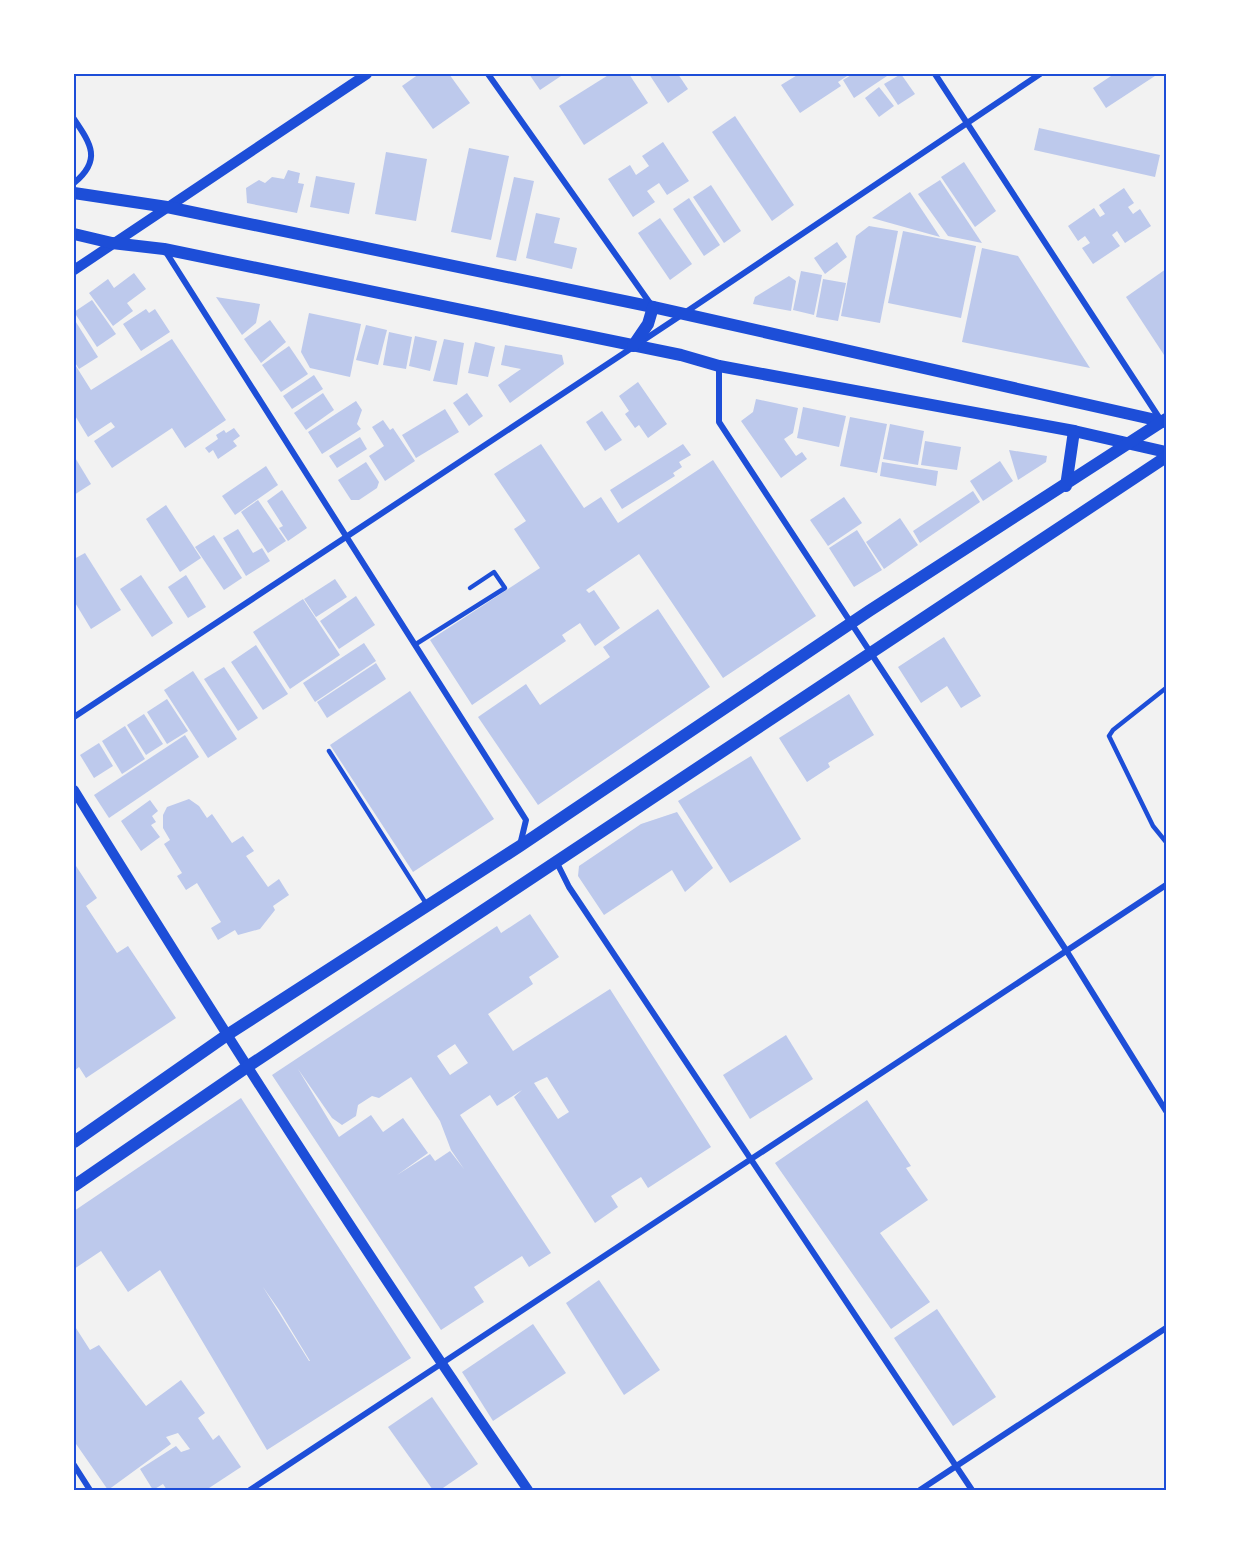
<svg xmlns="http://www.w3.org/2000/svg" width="1240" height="1564" viewBox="0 0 1240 1564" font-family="Raleway,sans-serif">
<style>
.building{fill:#bdc9ec;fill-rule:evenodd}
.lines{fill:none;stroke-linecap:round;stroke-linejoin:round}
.service{stroke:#1d4ed8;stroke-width:4.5}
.minor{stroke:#1d4ed8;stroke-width:6}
.tertiary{stroke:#1d4ed8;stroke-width:10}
.secondary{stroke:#1d4ed8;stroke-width:12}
.neatline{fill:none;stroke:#1d4ed8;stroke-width:2}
</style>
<rect width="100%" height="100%" fill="#f2f2f2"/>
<g class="building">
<polygon points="419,74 449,74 470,103 433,129 402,86"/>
<polygon points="529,74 564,74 540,90"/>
<polygon points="610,74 629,74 648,103 584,145 559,106"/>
<polygon points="649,74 678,74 688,89 668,103"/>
<polygon points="799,74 850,74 838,82 841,86 800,113 781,85"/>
<polygon points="853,74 890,74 854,98 843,80"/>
<polygon points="901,74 915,94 898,105 884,84"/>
<polygon points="1114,74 1158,74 1106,108 1093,88"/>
<polygon points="879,87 894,106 879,117 865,98"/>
<polygon points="735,116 794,205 772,221 712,132"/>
<polygon points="1039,128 1160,155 1155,177 1034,150"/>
<polygon points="663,142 689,181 667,195 659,183 647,191 655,202 633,217 608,179 630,165 636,175 649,166 642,156"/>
<polygon points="469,148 509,156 491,240 451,232"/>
<polygon points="386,152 427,159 416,221 375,214"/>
<polygon points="964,162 996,211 975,227 941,177"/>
<polygon points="288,170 300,173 298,183 304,184 297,213 247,203 246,188 259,180 265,183 272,177 284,179"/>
<polygon points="316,176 355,183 349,214 310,207"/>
<polygon points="514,177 534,181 516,261 496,257"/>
<polygon points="940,180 982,243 948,236 918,194"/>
<polygon points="711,185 741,231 724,243 693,197"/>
<polygon points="1124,188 1134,203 1128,207 1133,214 1140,209 1151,226 1125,243 1117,231 1112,235 1120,246 1093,264 1082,248 1090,243 1085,236 1078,241 1068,226 1094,208 1100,217 1105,214 1099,205"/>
<polygon points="910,192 940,237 872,218"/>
<polygon points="689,198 720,245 704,256 673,209"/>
<polygon points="536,213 560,218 554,243 577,248 572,269 526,258"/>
<polygon points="660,218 692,264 670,280 638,233"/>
<polygon points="869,226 898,231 880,323 841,316 856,236"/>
<polygon points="903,231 976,246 961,318 888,303"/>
<polygon points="837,242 847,257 825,274 814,258"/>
<polygon points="982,248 1018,256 1090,368 962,342"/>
<polygon points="1166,269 1166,358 1126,297"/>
<polygon points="801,271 822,275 814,315 793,310"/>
<polygon points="134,273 146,289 127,303 133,311 113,326 89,293 108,279 114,288"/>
<polygon points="789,276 796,281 791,311 753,304 755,297"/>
<polygon points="823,279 846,283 838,321 816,317"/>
<polygon points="216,297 260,304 256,323 242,335"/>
<polygon points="92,300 116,334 97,347 74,312"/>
<polygon points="146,309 149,313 155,309 170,332 141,351 123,324"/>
<polygon points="309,313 361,324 350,377 310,368 301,352"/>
<polygon points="74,319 98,357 79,369 74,361"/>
<polygon points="270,320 286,342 261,363 244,339"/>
<polygon points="366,325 387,330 378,365 356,360"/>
<polygon points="389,332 412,337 406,369 383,365"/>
<polygon points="415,336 437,341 430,371 409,366"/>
<polygon points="172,339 226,420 185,448 172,428 112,468 94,441 115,427 111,422 88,437 74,414 74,363 91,390"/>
<polygon points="444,339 464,343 457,385 433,381"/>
<polygon points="475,342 495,347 488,377 468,373"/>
<polygon points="505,345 562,355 564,364 510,403 498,385 521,369 501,365"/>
<polygon points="289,346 308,374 281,392 262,365"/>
<polygon points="314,375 323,389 292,409 283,396"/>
<polygon points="638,382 667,424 648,438 639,425 635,428 625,414 629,411 619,396"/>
<polygon points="323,393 334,410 306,430 294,413"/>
<polygon points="467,393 483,416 469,426 453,403"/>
<polygon points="756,399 798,408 793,433 784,439 796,456 802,452 807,459 781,478 741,421 753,412"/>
<polygon points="356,401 362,410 357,424 361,429 322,454 308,432"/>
<polygon points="803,407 846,416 839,447 797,438"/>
<polygon points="445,409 459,432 416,458 402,435"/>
<polygon points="602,411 622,440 605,451 586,422"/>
<polygon points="850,417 887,424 877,473 840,466"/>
<polygon points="383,420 390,430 393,428 415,461 385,481 369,456 384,446 372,427"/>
<polygon points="890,424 924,431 918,465 883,459"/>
<polygon points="234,428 240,436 233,441 237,446 218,459 213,450 209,453 205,448 218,439 216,435 224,430 226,433"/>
<polygon points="360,437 367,449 337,468 329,456"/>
<polygon points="925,441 961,447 957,470 921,465"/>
<polygon points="541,444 584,508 601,497 618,523 713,460 816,616 723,678 639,554 586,590 589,593 594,590 620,628 595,646 580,623 562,635 566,641 472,705 430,640 540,568 514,529 526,521 494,474"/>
<polygon points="683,444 691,455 679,462 682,467 673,473 675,476 622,509 610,490"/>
<polygon points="1009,450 1047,456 1046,462 1018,480"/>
<polygon points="74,456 91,484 74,495"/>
<polygon points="1000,461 1013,481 983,501 970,481"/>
<polygon points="366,462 379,482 377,488 359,500 351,500 338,480"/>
<polygon points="882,462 938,471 936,486 880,476"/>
<polygon points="266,466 278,485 235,515 222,496"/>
<polygon points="282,490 307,528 288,541 279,528 283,526 267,501"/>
<polygon points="973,491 980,502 920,543 913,531"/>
<polygon points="844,497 862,523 828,546 810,520"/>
<polygon points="258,500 286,541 268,553 241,512"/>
<polygon points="166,505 201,558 180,572 146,519"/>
<polygon points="900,518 918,545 884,569 866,542"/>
<polygon points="238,529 253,553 262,548 270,561 246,576 223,538"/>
<polygon points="857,530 882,570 854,587 829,548"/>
<polygon points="214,535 242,578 224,590 195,547"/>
<polygon points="85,553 121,610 91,629 74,601 74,559"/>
<polygon points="141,575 173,623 152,637 120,589"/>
<polygon points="186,575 206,607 188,618 168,587"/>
<polygon points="335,579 347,597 316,617 304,599"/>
<polygon points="356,596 375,625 339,649 320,621"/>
<polygon points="303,599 340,655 290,689 253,632"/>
<polygon points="658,609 710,687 538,805 478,717 526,684 540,705 610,657 603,647"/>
<polygon points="944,637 981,696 961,708 947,686 921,703 898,667"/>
<polygon points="364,643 376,661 315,702 303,683"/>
<polygon points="256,645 288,694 263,710 231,662"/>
<polygon points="376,663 386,679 327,718 317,702"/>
<polygon points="224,667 258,718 238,731 204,679"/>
<polygon points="193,671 237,739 208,758 164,690"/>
<polygon points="410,691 494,819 413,872 330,745"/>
<polygon points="849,694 874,735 828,763 830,767 807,782 779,738"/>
<polygon points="167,699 188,731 167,744 147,712"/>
<polygon points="144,714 163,744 146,755 127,725"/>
<polygon points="125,726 145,759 122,774 102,741"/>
<polygon points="185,735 199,757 109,818 94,795"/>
<polygon points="99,743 113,766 94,778 80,755"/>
<polygon points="751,756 801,839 730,883 678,801"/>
<polygon points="189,799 199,806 207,818 212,814 232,843 243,836 254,851 246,856 268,887 279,879 289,895 273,906 275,910 260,929 238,935 235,930 218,940 211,928 221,922 197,883 186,890 177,876 182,873 164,844 170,840 163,828 163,815 167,807"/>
<polygon points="150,800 158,811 152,816 156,822 151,825 160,837 141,851 121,821"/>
<polygon points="677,812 713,868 685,892 672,870 604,915 578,876 579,866 641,824"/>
<polygon points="74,863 97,898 86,906 117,953 128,946 176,1018 86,1078 79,1067 74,1071"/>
<path d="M530 914 559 957 529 977 533 984 488 1014 513 1051 610 989 711 1147 648 1188 641 1177 611 1196 618 1207 595 1223 514 1097 522 1090 497 1106 490 1095 460 1115 551 1253 529 1267 522 1256 474 1287 484 1302 441 1330 272 1075 497 926 501 933ZM455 1044 468 1063 450 1075 437 1056ZM298 1069 332 1118 342 1125 356 1116 358 1105 372 1096 379 1098 411 1077 440 1121 451 1150 464 1169 450 1151 435 1161 430 1154 397 1175 428 1153 403 1118 383 1132 371 1115 339 1137ZM547 1077 569 1112 558 1119 534 1083Z"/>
<polygon points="786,1035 813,1079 750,1119 723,1075"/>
<path d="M241 1098 411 1358 267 1450 160 1270 128 1292 101 1251 74 1269V1211ZM263 1287 279 1310 310 1361H309Z"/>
<polygon points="867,1100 911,1166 906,1168 928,1200 880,1233 930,1302 891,1329 775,1163"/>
<polygon points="599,1280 660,1370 624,1395 566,1303"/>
<polygon points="937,1309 996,1397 953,1426 894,1338"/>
<polygon points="533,1324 566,1373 493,1421 462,1372"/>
<polygon points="74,1325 90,1350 99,1345 146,1406 181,1380 205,1413 198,1418 213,1440 219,1435 241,1467 206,1490 167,1490 163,1484 153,1490 140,1469 176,1446 181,1452 190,1449 178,1433 166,1437 171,1444 108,1490 74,1441"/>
<polygon points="432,1397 478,1464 440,1490 433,1490 388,1427"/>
</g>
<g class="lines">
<g class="service">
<polyline points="416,644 505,588 494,572 470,588"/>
<polyline points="1166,688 1113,730 1109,736 1153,826 1166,842"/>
<polyline points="329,751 427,905"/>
</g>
<g class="minor">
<polyline points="488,74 652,306"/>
<polyline points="935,74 1160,419"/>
<path d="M74 119C91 144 102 160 74 183"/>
<polyline points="164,249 526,820 520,845"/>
<polyline points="719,366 719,422 1066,950 1166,1111"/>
<polyline points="74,717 683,314 1040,74"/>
<polyline points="557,863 569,887 972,1490"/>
<polyline points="74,1465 90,1490"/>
<polyline points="250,1490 1166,885"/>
<polyline points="920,1490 1166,1328"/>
</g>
<g class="tertiary">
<polyline points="74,270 367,74"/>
<path d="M74 790C220 1027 370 1261 528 1490"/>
</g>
<g class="secondary">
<polyline points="74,193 167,207 653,307 1165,422"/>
<polyline points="74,234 112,243 164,249 681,355 719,366 1074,431 1166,452"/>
<polyline points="633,346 648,324 653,307"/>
<polyline points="1066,486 1074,431"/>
<polyline points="74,1142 227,1035 520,846 869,611 1166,419"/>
<polyline points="74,1186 247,1067 1166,457"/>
</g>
</g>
<rect width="1240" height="1564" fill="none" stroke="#ffffff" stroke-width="150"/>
<rect x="75" y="75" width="1090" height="1414" class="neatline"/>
</svg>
